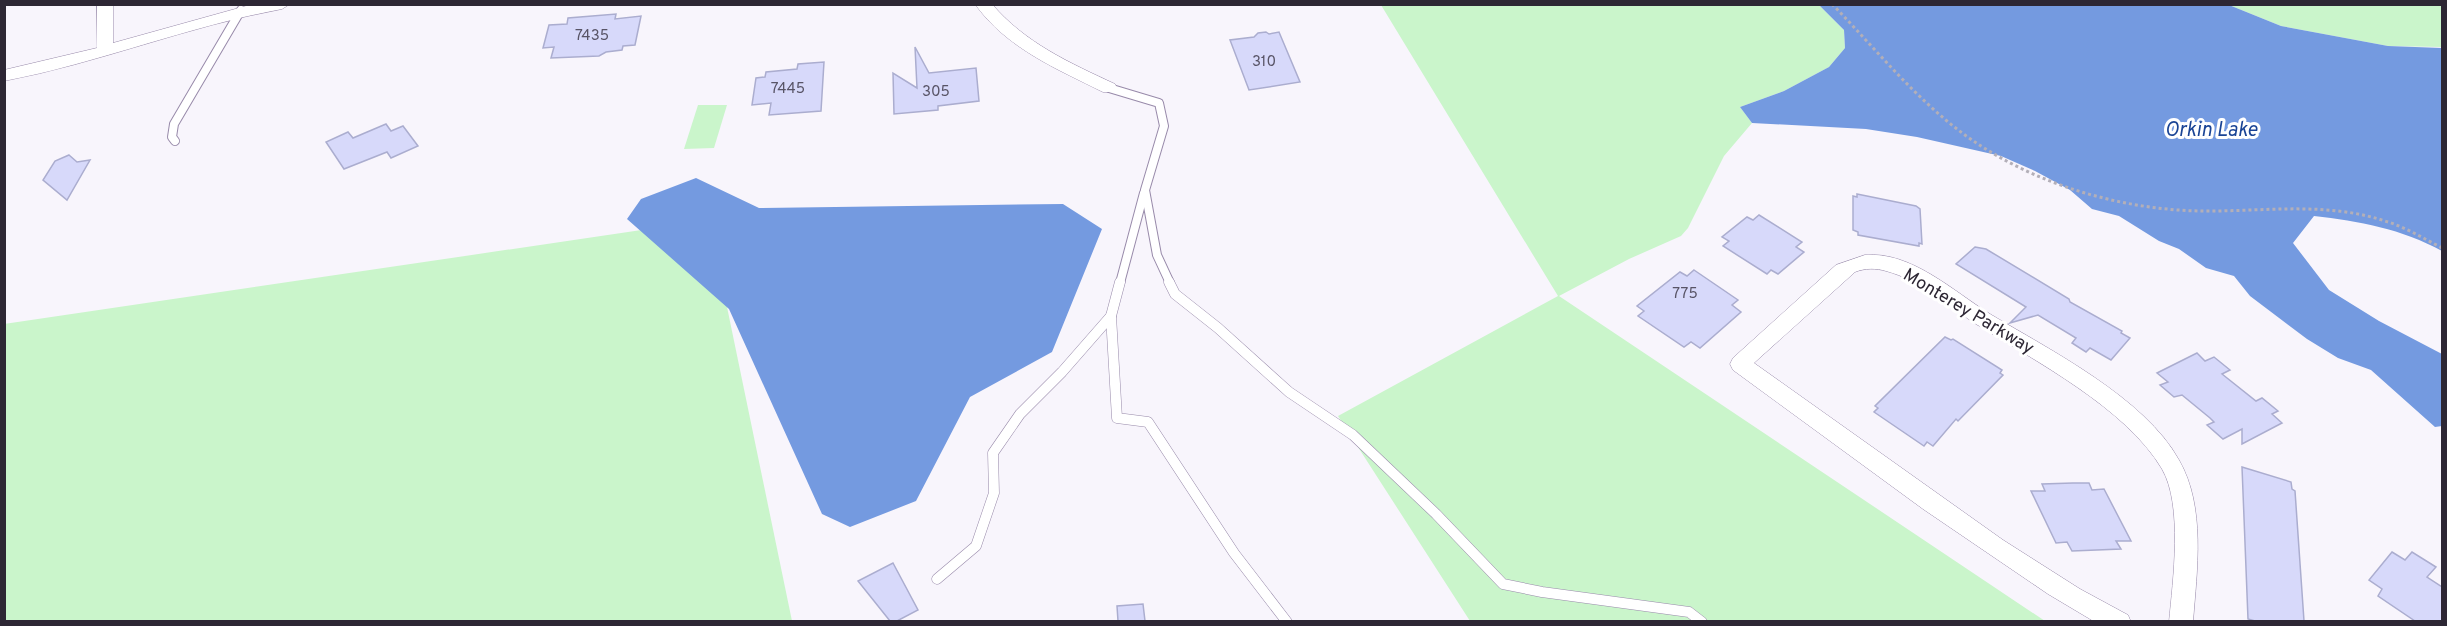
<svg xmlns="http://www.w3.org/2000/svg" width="2447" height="626" viewBox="0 0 2447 626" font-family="Overpass,sans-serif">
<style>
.green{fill:#caf5cb}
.water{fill:#749ae0}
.building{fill:#d7d9fa;stroke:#abadcf;stroke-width:1.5}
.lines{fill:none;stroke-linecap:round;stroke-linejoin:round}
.service-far1-casing{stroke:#988aaa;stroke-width:10}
.service-casing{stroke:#988aaa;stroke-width:11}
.minor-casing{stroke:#988aaa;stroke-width:1}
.path{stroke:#b3afb8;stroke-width:3;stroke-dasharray:3 3;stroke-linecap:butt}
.service-far1{stroke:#fff;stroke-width:8}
.service{stroke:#fff;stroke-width:10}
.minor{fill:#fff;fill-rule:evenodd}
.labels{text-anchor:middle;stroke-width:6;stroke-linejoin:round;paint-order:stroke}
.number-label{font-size:15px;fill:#585466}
.street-label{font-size:18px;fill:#2d2734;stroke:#fff}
.water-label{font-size:20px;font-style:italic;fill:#1a4495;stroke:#fff}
</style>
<rect width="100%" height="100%" fill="#f8f5fc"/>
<g class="green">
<polygon points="1381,5 1819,5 1844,30 1845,48 1829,67 1784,91 1740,107 1752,123 1724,156 1688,228 1681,236 1629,259 1559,296 2045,621 1470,621 1338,416 1558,296"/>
<polygon points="2229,5 2442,5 2442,47 2388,46 2281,26"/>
<polygon points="698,105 727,105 714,148 684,149"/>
<polygon points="709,220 792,621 5,621 4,324"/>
</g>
<g class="water">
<path d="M1819 5H2229L2281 26 2388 46 2442 48V251C2402 229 2359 221 2314 216L2293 243 2329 290 2379 321 2442 354V426L2435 427 2371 370 2338 358 2307 339 2250 296 2234 276 2206 268 2179 249 2159 241 2119 216 2092 209 2070 190 2035 171 2001 156 1917 137 1866 129 1752 123 1740 107 1784 91 1829 67 1845 48 1844 30Z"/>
<polygon points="696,178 759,208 1063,204 1102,229 1052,352 970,397 916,501 850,527 822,514 729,309 627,219 641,199"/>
</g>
<g class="building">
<polygon points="616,14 615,19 641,16 635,45 623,46 622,50 606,52 599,56 551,58 554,47 543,48 549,25 567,24 568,18"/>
<polygon points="1266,32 1269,34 1279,32 1300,82 1249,90 1230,40 1254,37 1258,33"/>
<polygon points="915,47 929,73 976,68 979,101 938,106 938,110 894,114 893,73 917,88"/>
<polygon points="824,62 821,111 769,115 771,103 752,105 756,78 765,77 766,72 797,69 798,64"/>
<polygon points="386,124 391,131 403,126 418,146 391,158 387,152 344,169 326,142 348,132 353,138"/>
<polygon points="69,155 77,162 90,160 67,200 43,180 55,161"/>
<polygon points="1857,194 1916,206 1920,209 1922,244 1919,243 1919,246 1858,235 1858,232 1853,230 1853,196 1857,197"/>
<polygon points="1759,215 1802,242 1796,247 1804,252 1778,274 1771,270 1767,274 1723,246 1729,241 1722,237 1747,217 1753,220"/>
<polygon points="1975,247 1986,249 2069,299 2070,302 2122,331 2121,333 2130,338 2111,360 2090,348 2086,352 2072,343 2076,338 2038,315 2010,323 2026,307 1956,264"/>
<polygon points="1694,270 1738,300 1732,305 1741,312 1700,348 1691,342 1684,347 1638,316 1644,311 1637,306 1680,272 1687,276"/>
<polygon points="1945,337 1951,340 1953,339 2002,370 2000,373 2003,375 1958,421 1956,419 1933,446 1927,442 1924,446 1874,412 1878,408 1875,406"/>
<polygon points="2197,353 2205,361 2214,357 2230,370 2222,374 2256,401 2262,398 2278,411 2272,414 2282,423 2242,444 2242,429 2223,439 2207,425 2214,422 2210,418 2182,395 2174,397 2160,385 2168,382 2157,373"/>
<polygon points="2242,467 2291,482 2292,489 2295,491 2304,621 2255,621 2248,619"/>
<polygon points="2073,483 2089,483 2092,490 2104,489 2131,541 2116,541 2121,549 2072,551 2067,542 2056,543 2031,491 2045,491 2042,484"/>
<polygon points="2392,552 2405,560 2412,552 2436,567 2427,577 2442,587 2442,621 2415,621 2378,596 2382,589 2369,580"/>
<polygon points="893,563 918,610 897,621 890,621 858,581"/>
<polygon points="1143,604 1145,621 1118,621 1117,606"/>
</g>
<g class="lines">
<defs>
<g id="service-far1">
<polyline points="1109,88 1159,103 1164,126 1145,190 1157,255 1170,283"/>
<polyline points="175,141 172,137 174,124 241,10"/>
<polyline points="1120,283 1144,193"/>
</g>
<g id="service">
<polyline points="1120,282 1111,316 1117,418 1148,422 1234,553 1287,622"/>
<polyline points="1169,282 1175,294 1218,328 1289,392 1353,435 1436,514 1503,584 1542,592 1689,612 1702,622"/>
<polyline points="937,579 976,546 994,493 993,453 1020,414 1062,372 1111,316"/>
</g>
<g id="minor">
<path d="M97 4H113V43L246 6 290 4 282 9C188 26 99 63 4 81V70L97 48Z"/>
<path d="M975 4H992C1025 43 1070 63 1115 84L1117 88 1115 92H1103C1057 69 1006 48 975 4Z"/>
<path d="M1865 255C1911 251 1953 291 1990 314 2050 350 2145 398 2179 460 2206 507 2197 570 2193 622H2169C2173 580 2183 505 2162 469 2126 408 2035 361 1976 324 1948 306 1920 280 1886 271 1876 268 1865 268 1855 272L1754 363 2003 540 2080 589 2128 615 2131 622H2095L2048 594 1923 509 1733 370 1730 364 1733 358 1836 265Z"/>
</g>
</defs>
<use href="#service-far1" class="service-far1-casing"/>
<use href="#service" class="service-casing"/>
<use href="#minor" class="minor-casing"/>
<g class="path">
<path d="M1832 4C1870 43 1905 86 1947 121 2015 178 2110 209 2199 211 2261 212 2325 201 2385 221 2405 227 2423 238 2442 248"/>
<polyline points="2384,4 2405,4"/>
</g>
<use href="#service-far1" class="service-far1"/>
<use href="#service" class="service"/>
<use href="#minor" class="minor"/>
</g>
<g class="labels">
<g class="number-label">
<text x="592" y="40">7435</text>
<text x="1264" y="66">310</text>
<text x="788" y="93">7445</text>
<text x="936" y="96">305</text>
<text x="1685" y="298">775</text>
</g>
<g class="street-label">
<text transform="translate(1969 311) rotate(31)" y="6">Monterey Parkway</text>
</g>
<g class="water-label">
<text x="2211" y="136">Orkin Lake</text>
</g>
</g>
<rect width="2447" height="626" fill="none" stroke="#2d2734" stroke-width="12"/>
</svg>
